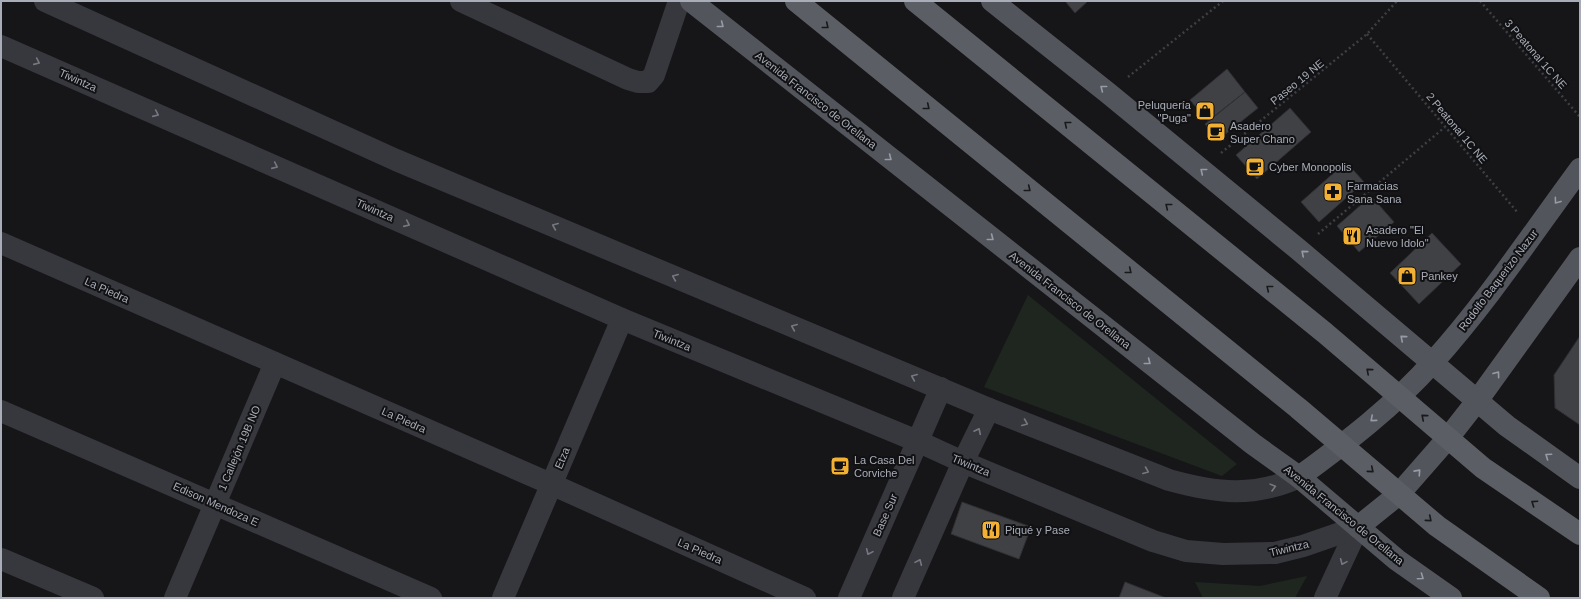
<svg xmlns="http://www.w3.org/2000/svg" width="1581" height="599" viewBox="0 0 1581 599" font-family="Arial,sans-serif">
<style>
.green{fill:#1e261f}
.building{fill:#404145;stroke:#303034}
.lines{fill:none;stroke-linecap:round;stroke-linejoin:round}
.path{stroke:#3d3f44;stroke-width:2.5;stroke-dasharray:2 3;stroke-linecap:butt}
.minor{stroke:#37383d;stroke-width:22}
.tertiary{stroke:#37383d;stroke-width:22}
.primary{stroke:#53555c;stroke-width:22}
.trunk{stroke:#5b5e65;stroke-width:22}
.oneway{stroke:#979ba6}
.oneway2{stroke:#18191b}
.oneway3{stroke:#757881}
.labels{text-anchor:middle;stroke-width:4;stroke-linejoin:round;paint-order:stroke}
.street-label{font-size:11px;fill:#a8adb8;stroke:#111113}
.poi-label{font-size:11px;fill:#a8adb8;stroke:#111113;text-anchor:start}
</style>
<rect width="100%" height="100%" fill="#161618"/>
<g class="green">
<polygon points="1028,295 1237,464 1222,476 984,387"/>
<polygon points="1307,576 1295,598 1203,598 1195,582 1260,586"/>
</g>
<g class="building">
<polygon points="1065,1 1088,1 1075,13"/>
<polygon points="1227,69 1245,92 1208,121 1190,100"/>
<polygon points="1245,92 1258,108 1218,140 1205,124"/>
<polygon points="1290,108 1311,132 1257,179 1236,155"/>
<polygon points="1346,162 1364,182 1319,222 1301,202"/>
<polygon points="1371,196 1394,222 1359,252 1337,226"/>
<polygon points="1432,233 1461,264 1419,304 1390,273"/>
<polygon points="1580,336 1580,425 1555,408 1554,375"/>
<polygon points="962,502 1031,527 1019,559 951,534"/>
<polygon points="1125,582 1166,598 1119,598"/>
</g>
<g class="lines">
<g class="path">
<polyline points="1480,1 1580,117"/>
<polyline points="1367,34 1518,213"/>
<polyline points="1128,77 1223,1"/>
<polyline points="1221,153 1367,34 1397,1"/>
<polyline points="1318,234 1445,127"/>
</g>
<g class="minor">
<polyline points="461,1 628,79 638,82 648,82 654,75 679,1"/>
<polyline points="1,243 551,484 805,598"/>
<polyline points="1,411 431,598"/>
<polyline points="1,559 93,598"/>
<polyline points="175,598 275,363"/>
<polyline points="503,598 622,319"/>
<polyline points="1325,598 1358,527"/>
</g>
<g class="tertiary">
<path d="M45 1 396 160 989 409 1169 480C1216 493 1254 498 1299 477"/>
<polyline points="1,46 622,319 917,441 963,462 1153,541 1186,551 1223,554 1275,553 1303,546 1358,527"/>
<polyline points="849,598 941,388"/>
<polyline points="903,598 963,462 989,409"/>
</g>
<g class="primary">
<polyline points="691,1 1253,444 1299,477 1397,560 1451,598"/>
<polyline points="992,1 1108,93 1299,250 1507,426 1580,478"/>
<path d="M1299 477C1347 442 1394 406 1433 362 1487 302 1532 234 1580 169"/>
<polyline points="1358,527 1399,494 1448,438 1477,401 1580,258"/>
</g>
<g class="trunk">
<polyline points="796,1 1298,408 1437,526 1539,598"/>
<polyline points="915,1 1325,333 1483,468 1580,534"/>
</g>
</g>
<defs><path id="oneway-chevron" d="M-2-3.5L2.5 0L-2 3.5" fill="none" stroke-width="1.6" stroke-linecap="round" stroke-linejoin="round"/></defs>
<g class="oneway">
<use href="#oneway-chevron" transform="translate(721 25) rotate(38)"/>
<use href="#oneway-chevron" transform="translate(1103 88) rotate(-142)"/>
<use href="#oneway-chevron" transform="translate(889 158) rotate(38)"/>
<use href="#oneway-chevron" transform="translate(1203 171) rotate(-141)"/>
<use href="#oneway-chevron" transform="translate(1557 201) rotate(126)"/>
<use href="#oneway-chevron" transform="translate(991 238) rotate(38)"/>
<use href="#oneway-chevron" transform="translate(1304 253) rotate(-139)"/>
<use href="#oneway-chevron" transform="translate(1403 338) rotate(-140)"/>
<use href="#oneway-chevron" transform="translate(1148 362) rotate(38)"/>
<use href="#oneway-chevron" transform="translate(1497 374) rotate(-54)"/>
<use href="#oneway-chevron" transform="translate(1373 419) rotate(139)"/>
<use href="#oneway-chevron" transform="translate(1548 456) rotate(-145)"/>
<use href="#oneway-chevron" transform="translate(1418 472) rotate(-48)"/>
<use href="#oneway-chevron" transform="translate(1421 577) rotate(35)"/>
</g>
<g class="oneway2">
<use href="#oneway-chevron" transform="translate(826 26) rotate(39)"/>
<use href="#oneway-chevron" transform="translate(927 107) rotate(39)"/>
<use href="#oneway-chevron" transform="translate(1067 124) rotate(-141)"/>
<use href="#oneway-chevron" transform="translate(1028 189) rotate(39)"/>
<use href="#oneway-chevron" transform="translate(1168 206) rotate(-141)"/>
<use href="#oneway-chevron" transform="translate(1129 271) rotate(39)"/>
<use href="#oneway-chevron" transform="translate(1269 288) rotate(-141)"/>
<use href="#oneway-chevron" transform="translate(1369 371) rotate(-139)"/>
<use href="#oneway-chevron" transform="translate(1424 417) rotate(-140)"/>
<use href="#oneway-chevron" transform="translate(1371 470) rotate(40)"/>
<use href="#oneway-chevron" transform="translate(1534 503) rotate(-146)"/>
<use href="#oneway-chevron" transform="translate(1429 519) rotate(40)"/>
</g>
<g class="oneway3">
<use href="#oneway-chevron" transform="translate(37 62) rotate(24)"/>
<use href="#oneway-chevron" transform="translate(156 114) rotate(24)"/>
<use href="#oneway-chevron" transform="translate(275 166) rotate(24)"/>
<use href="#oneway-chevron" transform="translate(407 224) rotate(24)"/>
<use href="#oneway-chevron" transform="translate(555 226) rotate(-157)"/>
<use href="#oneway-chevron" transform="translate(675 277) rotate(-157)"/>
<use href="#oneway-chevron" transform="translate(794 327) rotate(-157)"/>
<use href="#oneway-chevron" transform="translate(914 377) rotate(-157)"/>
<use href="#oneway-chevron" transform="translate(1025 423) rotate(22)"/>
<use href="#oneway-chevron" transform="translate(978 431) rotate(-64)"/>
<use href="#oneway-chevron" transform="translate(1146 471) rotate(22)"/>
<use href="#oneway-chevron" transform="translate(1273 487) rotate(-15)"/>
<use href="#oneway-chevron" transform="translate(869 552) rotate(114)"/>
<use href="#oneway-chevron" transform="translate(919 562) rotate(-66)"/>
<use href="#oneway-chevron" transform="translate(1343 562) rotate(114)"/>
</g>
<defs>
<symbol id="shop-square" viewBox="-11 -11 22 22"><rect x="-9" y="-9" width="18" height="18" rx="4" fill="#f2b134" stroke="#111113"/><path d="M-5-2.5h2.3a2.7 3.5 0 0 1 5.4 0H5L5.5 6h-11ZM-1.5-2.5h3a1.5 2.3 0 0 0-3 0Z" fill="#111"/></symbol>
<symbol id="cafe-square" viewBox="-11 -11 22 22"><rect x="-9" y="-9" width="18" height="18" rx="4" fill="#f2b134" stroke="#111113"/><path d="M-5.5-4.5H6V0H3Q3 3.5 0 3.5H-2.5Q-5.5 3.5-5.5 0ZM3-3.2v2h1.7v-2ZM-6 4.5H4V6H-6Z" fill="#111"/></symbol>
<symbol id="pharmacy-square" viewBox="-11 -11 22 22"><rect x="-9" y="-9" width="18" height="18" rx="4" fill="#f2b134" stroke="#111113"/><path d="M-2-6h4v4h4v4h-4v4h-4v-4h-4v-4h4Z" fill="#111"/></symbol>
<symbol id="restaurant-square" viewBox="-11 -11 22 22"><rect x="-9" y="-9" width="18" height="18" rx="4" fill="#f2b134" stroke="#111113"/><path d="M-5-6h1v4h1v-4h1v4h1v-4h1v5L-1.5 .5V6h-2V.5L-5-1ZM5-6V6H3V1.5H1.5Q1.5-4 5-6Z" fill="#111"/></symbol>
</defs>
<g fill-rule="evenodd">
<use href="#shop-square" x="1194" y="100" width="22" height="22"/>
<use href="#cafe-square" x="1205" y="121" width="22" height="22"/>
<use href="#cafe-square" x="1244" y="156" width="22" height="22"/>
<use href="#pharmacy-square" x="1322" y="181" width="22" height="22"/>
<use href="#restaurant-square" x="1341" y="225" width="22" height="22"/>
<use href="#shop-square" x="1396" y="265" width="22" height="22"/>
<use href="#cafe-square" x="829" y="455" width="22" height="22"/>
<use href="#restaurant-square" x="980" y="519" width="22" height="22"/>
</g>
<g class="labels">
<g class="street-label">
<text transform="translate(1536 54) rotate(49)" y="4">3 Peatonal 1C NE</text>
<text transform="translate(78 80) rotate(24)" y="4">Tiwintza</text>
<text transform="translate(1297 82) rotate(-39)" y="4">Paseo 19 NE</text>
<text transform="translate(816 100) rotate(38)" y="4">Avenida Francisco de Orellana</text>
<text transform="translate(1457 128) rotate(50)" y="4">2 Peatonal 1C NE</text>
<text transform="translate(375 210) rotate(24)" y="4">Tiwintza</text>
<text transform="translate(1498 280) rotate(-53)" y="4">Rodolfo Baquerizo Nazur</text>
<text transform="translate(107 290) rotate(24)" y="4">La Piedra</text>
<text transform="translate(1070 300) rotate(38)" y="4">Avenida Francisco de Orellana</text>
<text transform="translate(672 340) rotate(22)" y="4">Tiwintza</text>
<text transform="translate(404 420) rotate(24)" y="4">La Piedra</text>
<text transform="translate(239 448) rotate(-67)" y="4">1 Callejón 19B NO</text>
<text transform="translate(562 458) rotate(-67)" y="4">Etza</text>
<text transform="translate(971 465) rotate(23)" y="4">Tiwintza</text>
<text transform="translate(216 504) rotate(24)" y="4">Edison Mendoza E</text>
<text transform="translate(885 515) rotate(-66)" y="4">Base Sur</text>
<text transform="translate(1344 515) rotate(39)" y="4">Avenida Francisco de Orellana</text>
<text transform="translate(1289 548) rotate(-13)" y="4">Tiwintza</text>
<text transform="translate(700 551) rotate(24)" y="4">La Piedra</text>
</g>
<g class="poi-label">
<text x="1191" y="109" text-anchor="end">Peluquería<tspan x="1191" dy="13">"Puga"</tspan></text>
<text x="1230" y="130">Asadero<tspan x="1230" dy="13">Super Chano</tspan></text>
<text x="1269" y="171">Cyber Monopolis</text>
<text x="1347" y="190">Farmacias<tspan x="1347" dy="13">Sana Sana</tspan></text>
<text x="1366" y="234">Asadero "El<tspan x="1366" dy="13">Nuevo Idolo"</tspan></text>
<text x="1421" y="280">Pankey</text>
<text x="854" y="464">La Casa Del<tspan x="854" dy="13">Corviche</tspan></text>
<text x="1005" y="534">Piqué y Pase</text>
</g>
</g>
<rect width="1581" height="599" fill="none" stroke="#a8adb8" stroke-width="4"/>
</svg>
